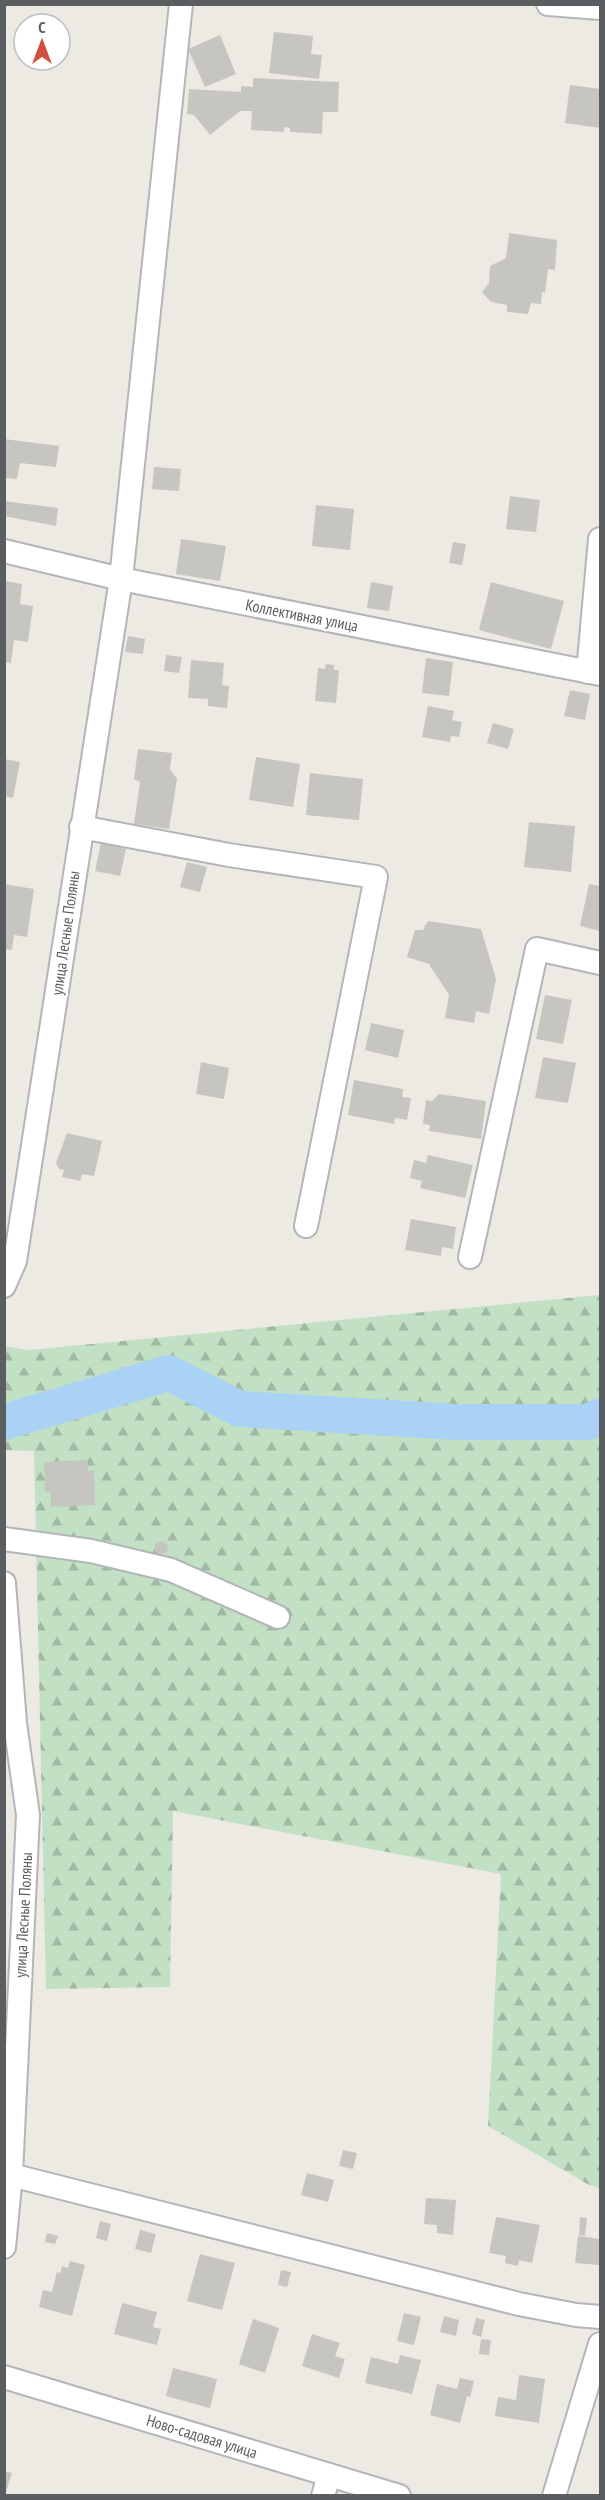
<svg xmlns="http://www.w3.org/2000/svg" width="605" height="2500" viewBox="0 0 605 2500" font-family="'PT Sans Narrow',sans-serif">
<style>
.forest{fill:url(#forest-firs)}
.lines{fill:none;stroke-linecap:round;stroke-linejoin:round}
.river{stroke:#aad2f4;stroke-width:36}
.building{fill:#c7c5bf}
.minor-casing{stroke:#b3b5b8;stroke-width:26}
.minor{stroke:#fff;stroke-width:22}
.labels{text-anchor:middle;stroke-width:4.5;stroke-linejoin:round;paint-order:stroke}
.street-label{font-size:16px;fill:#5b5e61;stroke:#fff}
</style>
<defs>
<pattern id="forest-firs" width="22" height="20" patternUnits="userSpaceOnUse" patternTransform="scale(1.5)"><rect width="22" height="20" fill="#c2e0c3"/><path d="M5 1l3.5 6h-7zM16 11l3.5 6h-7z" fill="#a1b9a2"/></pattern>
</defs>
<rect width="100%" height="100%" fill="#eceae3"/>
<polygon class="forest" points="600,1295 600,2188 589,2185 488,2126 501,1874 173,1811 170,1987 46,1989 34,1451 5,1450 4,1346 29,1350"/>
<g class="lines">
<polyline class="river" points="4,1422 169,1373 240,1409 455,1422 588,1422 600,1416"/>
</g>
<g class="building">
<polygon points="274,32 313,36 311,54 322,55 319,79 269,73"/>
<polygon points="220,35 236,74 205,87 188,49"/>
<polygon points="253,78 339,82 338,112 323,112 322,134 290,132 290,128 284,127 284,132 251,130 252,111 240,111 210,135 194,115 187,114 189,89 241,92 241,86 253,87"/>
<polygon points="570,85 600,89 600,128 565,123"/>
<polygon points="509,233 557,240 555,270 548,269 545,293 542,292 541,304 531,303 528,314 507,312 507,305 491,302 482,292 489,283 490,266 506,258"/>
<polygon points="4,439 59,446 56,467 20,463 17,479 4,478"/>
<polygon points="154,467 181,469 179,491 152,489"/>
<polygon points="510,496 540,500 536,532 506,529"/>
<polygon points="4,501 58,508 56,526 4,516"/>
<polygon points="316,505 354,509 350,550 312,546"/>
<polygon points="181,539 226,546 220,581 176,574"/>
<polygon points="453,542 466,544 462,565 449,563"/>
<polygon points="5,581 22,584 20,604 33,606 28,642 14,640 11,663 5,662"/>
<polygon points="371,582 393,586 389,611 367,608"/>
<polygon points="491,582 564,601 551,649 479,630"/>
<polygon points="128,636 145,639 143,654 125,652"/>
<polygon points="166,655 182,657 179,673 164,671"/>
<polygon points="426,658 453,662 449,696 422,693"/>
<polygon points="191,660 224,663 222,685 229,686 227,708 208,706 208,699 188,698"/>
<polygon points="326,664 334,665 334,670 339,670 336,703 315,701 318,668 325,669"/>
<polygon points="570,690 590,694 585,720 564,716"/>
<polygon points="428,706 454,711 452,720 462,722 459,737 451,736 450,742 422,737"/>
<polygon points="493,723 514,729 508,749 487,743"/>
<polygon points="138,749 172,753 170,769 177,779 169,829 134,824 140,782 134,779"/>
<polygon points="256,757 300,764 293,807 249,800"/>
<polygon points="4,759 20,762 13,798 4,796"/>
<polygon points="310,773 363,779 359,820 306,815"/>
<polygon points="529,822 575,826 571,872 524,867"/>
<polygon points="101,843 126,849 120,876 95,871"/>
<polygon points="187,862 207,867 200,892 180,887"/>
<polygon points="4,884 34,889 27,937 14,935 12,950 4,949"/>
<polygon points="589,884 600,886 600,931 580,926"/>
<polygon points="428,921 481,929 496,979 489,1014 476,1011 474,1023 445,1018 449,995 429,964 407,957 415,930 423,930"/>
<polygon points="545,995 572,1000 563,1044 536,1039"/>
<polygon points="371,1023 404,1030 398,1058 365,1050"/>
<polygon points="543,1057 576,1063 568,1103 535,1098"/>
<polygon points="201,1062 229,1068 224,1099 196,1094"/>
<polygon points="354,1080 403,1089 402,1097 411,1098 407,1120 395,1118 394,1124 348,1115"/>
<polygon points="439,1094 486,1101 481,1139 429,1131 430,1125 423,1124 426,1100 432,1101"/>
<polygon points="67,1133 102,1141 94,1176 82,1174 80,1181 62,1177 64,1170 59,1169 56,1163"/>
<polygon points="428,1155 473,1165 465,1198 420,1188 422,1181 410,1178 414,1160 426,1163"/>
<polygon points="411,1219 456,1227 453,1249 442,1247 441,1256 405,1250"/>
<polygon points="88,1460 88,1471 94,1471 95,1505 51,1507 51,1492 45,1492 44,1462"/>
<polygon points="161,1541 167,1544 168,1552 161,1555 155,1552 155,1544"/>
<polygon points="343,2150 357,2153 353,2169 339,2166"/>
<polygon points="307,2173 334,2180 328,2202 301,2195"/>
<polygon points="426,2198 456,2200 453,2235 437,2233 437,2225 424,2224"/>
<polygon points="496,2217 540,2225 532,2263 519,2260 518,2266 505,2263 506,2256 489,2253"/>
<polygon points="580,2217 587,2218 585,2236 579,2235"/>
<polygon points="100,2221 111,2224 107,2241 96,2238"/>
<polygon points="140,2230 156,2234 151,2253 135,2249"/>
<polygon points="47,2233 58,2236 55,2244 45,2242"/>
<polygon points="578,2236 600,2239 599,2265 575,2263"/>
<polygon points="200,2254 235,2263 222,2310 187,2301"/>
<polygon points="70,2261 85,2265 72,2316 39,2307 43,2290 52,2292 57,2272 60,2273 62,2266 68,2268"/>
<polygon points="281,2270 291,2272 287,2287 278,2285"/>
<polygon points="122,2303 157,2312 153,2327 161,2329 157,2345 114,2334"/>
<polygon points="404,2313 421,2317 414,2345 397,2341"/>
<polygon points="444,2316 459,2320 456,2336 440,2332"/>
<polygon points="476,2318 485,2320 481,2337 472,2334"/>
<polygon points="253,2319 279,2328 265,2373 239,2364"/>
<polygon points="312,2334 340,2343 335,2356 345,2359 339,2378 302,2366"/>
<polygon points="481,2339 491,2340 489,2355 479,2354"/>
<polygon points="400,2355 421,2360 412,2394 365,2383 371,2357 398,2364"/>
<polygon points="173,2368 217,2379 210,2408 166,2396"/>
<polygon points="519,2375 545,2379 539,2423 495,2416 498,2397 516,2400"/>
<polygon points="460,2378 474,2381 470,2397 467,2396 460,2423 430,2415 437,2384 457,2389"/>
<polygon points="4,2471 12,2473 5,2495 4,2495"/>
</g>
<g class="lines">
<defs>
<g id="minor">
<polyline points="548,4 600,8"/>
<polyline points="4,551 121,579 600,674"/>
<polyline points="588,672 600,539"/>
<polyline points="81,827 229,855 376,877 306,1226"/>
<polyline points="470,1257 537,949 600,963"/>
<polyline points="4,1286 15,1261 121,579 181,4"/>
<polyline points="4,1539 91,1551 171,1570 278,1617"/>
<polyline points="4,1583 15,1723 28,1815 11,2175 4,2247"/>
<polyline points="11,2175 519,2304 576,2315 600,2317"/>
<polyline points="4,2377 399,2496"/>
<polyline points="323,2496 329,2475"/>
<polyline points="554,2496 600,2344"/>
</g>
</defs>
<use href="#minor" class="minor-casing"/>
<use href="#minor" class="minor"/>
</g>
<g class="labels">
<g class="street-label">
<text transform="translate(302 615) rotate(11)" y="6">Коллективная улица</text>
<text transform="translate(65 933) rotate(-82)" y="6">улица Лесные Поляны</text>
<text transform="translate(23 1915) rotate(-87)" y="6">улица Лесные Поляны</text>
<text transform="translate(202 2436) rotate(17)" y="6">Ново-садовая улица</text>
</g>
</g>
<rect width="605" height="2500" fill="none" stroke="#5b5e61" stroke-width="12"/>
<g transform="translate(42 42)"><circle r="28" fill="#ffffff" stroke="#bdbfc0" stroke-width="1.5"/>
<path d="M0-4.5L10 22L0 15L-10 22Z" fill="#d35041"/>
<text y="-9" font-size="16" font-weight="bold" text-anchor="middle" fill="#5b5e61">С</text>
</g>
</svg>
